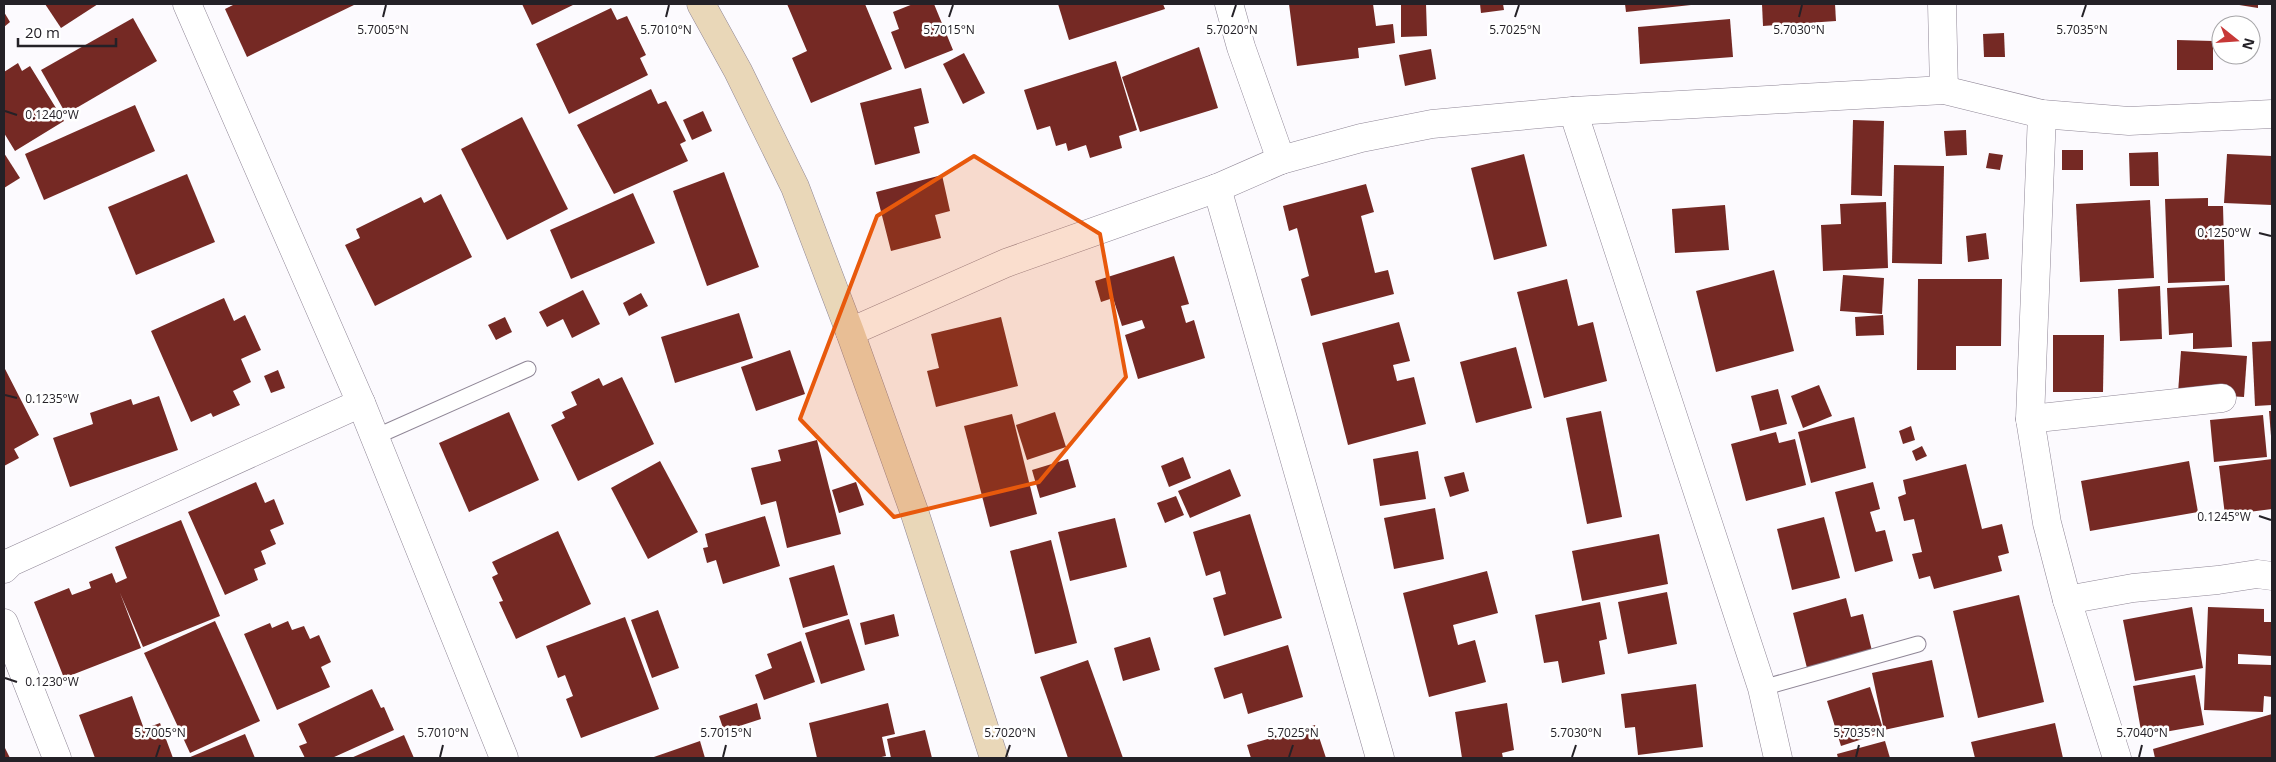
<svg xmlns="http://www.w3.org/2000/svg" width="2276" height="762" viewBox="0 0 2276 762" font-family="'Open Sans',sans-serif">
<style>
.building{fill:#752924}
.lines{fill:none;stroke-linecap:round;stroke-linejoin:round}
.lane-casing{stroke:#8f8696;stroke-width:17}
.street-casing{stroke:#8f8696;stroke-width:29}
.secondary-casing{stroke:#8f8696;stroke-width:29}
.lane{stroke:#fff;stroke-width:15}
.street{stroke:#fff;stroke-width:28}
.secondary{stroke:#e9d7b8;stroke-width:28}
.marked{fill:#e8590c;fill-opacity:0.2;stroke:#e8590c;stroke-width:4;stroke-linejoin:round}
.ticks{fill:none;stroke:#242127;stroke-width:2}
.ticks-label{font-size:12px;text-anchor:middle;fill:#242127;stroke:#fff;stroke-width:5;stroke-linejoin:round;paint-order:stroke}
</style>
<rect width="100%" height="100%" fill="#fcfafe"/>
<g class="building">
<polygon points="45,4 98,4 61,28"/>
<polygon points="235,4 356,4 247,57 225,9"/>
<polygon points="522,4 575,4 532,25"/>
<polygon points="787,4 865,4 892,69 811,103 792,58 807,51"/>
<polygon points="913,4 934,4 953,50 905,69 891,32 899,29 893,12"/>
<polygon points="1058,4 1163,4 1165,9 1069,40"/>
<polygon points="1289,4 1373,4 1376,26 1393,24 1395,43 1358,48 1359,58 1297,66"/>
<polygon points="1401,4 1426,4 1427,36 1401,37"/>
<polygon points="1480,4 1503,4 1504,10 1481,13"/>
<polygon points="1625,4 1691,4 1691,5 1626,12"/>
<polygon points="1762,4 1835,4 1836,21 1763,26"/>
<polygon points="2233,4 2258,4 2258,8"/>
<polygon points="611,8 617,20 627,16 646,55 640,58 648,75 569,114 536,44"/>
<polygon points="4,12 10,22 4,27"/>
<polygon points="133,18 157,61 66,114 41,70"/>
<polygon points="1730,19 1733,57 1640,64 1638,27"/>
<polygon points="2004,33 2005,57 1984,57 1983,34"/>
<polygon points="2177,40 2213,41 2213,70 2177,70"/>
<polygon points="1199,47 1218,108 1140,132 1122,77"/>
<polygon points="1431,49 1436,79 1405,86 1399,55"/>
<polygon points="964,53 985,93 963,104 943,64"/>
<polygon points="1116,61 1137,130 1119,136 1122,148 1090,158 1086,145 1068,151 1066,143 1056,146 1050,126 1037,130 1024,90"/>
<polygon points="18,63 22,71 30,66 64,121 15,151 4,133 4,72"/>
<polygon points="921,88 929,123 914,127 920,153 875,165 860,103"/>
<polygon points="651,89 658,104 666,101 686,141 680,144 688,161 614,194 577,125"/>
<polygon points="135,105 155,151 44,200 25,154"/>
<polygon points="703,111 712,131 692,140 683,120"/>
<polygon points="522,117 568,209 507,240 461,149"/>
<polygon points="1853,120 1884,121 1882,196 1851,195"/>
<polygon points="1966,130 1967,155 1946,156 1944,131"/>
<rect x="2062" y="150" width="21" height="20"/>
<polygon points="2158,152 2159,186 2130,186 2129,153"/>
<polygon points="4,153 20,178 4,188"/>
<polygon points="1989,153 2003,155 2000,170 1986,168"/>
<polygon points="1524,154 1547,246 1494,260 1471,168"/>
<polygon points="2227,154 2272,156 2272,205 2224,203"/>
<polygon points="1894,165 1944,166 1942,264 1892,263"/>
<polygon points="724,172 759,267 707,286 673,191"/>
<polygon points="187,174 215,242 136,275 108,207"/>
<polygon points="942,175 950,211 935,215 941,238 891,251 876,192"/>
<polygon points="1366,184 1374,212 1361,216 1375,273 1388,270 1394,294 1311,316 1301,279 1309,276 1297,228 1289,231 1283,206"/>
<polygon points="633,193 655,243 571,279 550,230"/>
<polygon points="441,194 472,257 375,306 345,245 360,238 356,229 421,197 424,203"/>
<polygon points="2208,198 2208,206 2223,206 2225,281 2168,283 2165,199"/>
<polygon points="2150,200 2154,278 2080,282 2076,204"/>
<polygon points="1886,202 1888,268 1823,271 1821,225 1841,224 1840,204"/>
<polygon points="1725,205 1729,250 1675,253 1672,209"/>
<polygon points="1986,233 1989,259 1968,262 1966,236"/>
<polygon points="1174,256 1189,304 1181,306 1186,323 1194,320 1205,358 1138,379 1125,335 1145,328 1142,320 1122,326 1113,298 1101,302 1095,281"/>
<polygon points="1774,270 1794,351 1716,372 1696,291"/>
<polygon points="1843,275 1884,278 1882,314 1840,311"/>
<polygon points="1567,279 1578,326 1593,322 1607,381 1544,398 1517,292"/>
<polygon points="1918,279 2002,279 2001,346 1956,346 1956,370 1917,370"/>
<polygon points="2229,285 2232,347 2193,349 2193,333 2169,335 2167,288"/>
<polygon points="2160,286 2162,339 2120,341 2118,289"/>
<polygon points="583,290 600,324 572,338 563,319 547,327 539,312"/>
<polygon points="641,293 648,306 629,316 623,303"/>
<polygon points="224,298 234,321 245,315 261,350 241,359 251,382 233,391 240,405 213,417 211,413 191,422 151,331"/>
<polygon points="739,313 753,358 675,383 661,337"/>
<polygon points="1883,315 1884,335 1856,336 1855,317"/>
<polygon points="505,317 512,332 496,340 488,325"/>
<polygon points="1001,317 1018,386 936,407 927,371 939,368 931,334"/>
<polygon points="1399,322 1410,361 1393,365 1397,381 1414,377 1426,424 1348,445 1322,343"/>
<polygon points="2053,335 2104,335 2103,392 2053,392"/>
<polygon points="2272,341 2272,405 2255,406 2252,342"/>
<polygon points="1516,347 1532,408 1476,423 1460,362"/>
<polygon points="790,350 805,394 756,411 741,367"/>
<polygon points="2181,351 2247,356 2244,397 2178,393"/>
<polygon points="4,367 39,435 14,449 19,458 4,466"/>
<polygon points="278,370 285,388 271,393 264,376"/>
<polygon points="622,377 654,444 578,481 551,425 565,418 562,412 577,405 571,392 599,378 603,386"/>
<polygon points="1819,385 1832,416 1803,428 1791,396"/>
<polygon points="1778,389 1787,424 1760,431 1751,396"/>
<polygon points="159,396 178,450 70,487 53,438 93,424 90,413 131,399 133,405"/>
<polygon points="1601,411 1622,517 1587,524 1566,418"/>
<polygon points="2269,411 2272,411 2272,436 2271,436"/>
<polygon points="509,412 539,480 469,512 439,443"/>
<polygon points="1055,412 1066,447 1027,460 1016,425"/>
<polygon points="1012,414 1037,514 990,527 964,426"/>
<polygon points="2263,415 2267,457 2214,462 2210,420"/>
<polygon points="1854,417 1866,468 1811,483 1798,432"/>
<polygon points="1911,426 1915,440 1903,444 1899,431"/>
<polygon points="1776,432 1779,443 1795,439 1806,485 1746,501 1731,444"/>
<polygon points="817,440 841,534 787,548 776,501 761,505 751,468 781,461 778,450"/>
<polygon points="1922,446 1927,456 1916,461 1912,451"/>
<polygon points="1418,451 1426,499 1380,506 1373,459"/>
<polygon points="1183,457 1191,478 1169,487 1161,466"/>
<polygon points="1068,459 1076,487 1040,498 1032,470"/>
<polygon points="2272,459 2272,509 2225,515 2219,466"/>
<polygon points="660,461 698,532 648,559 611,488"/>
<polygon points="2189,461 2198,512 2090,531 2081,481"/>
<polygon points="1966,464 1982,529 2002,524 2009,553 1998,556 2002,571 1934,589 1930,576 1919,579 1912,554 1922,552 1914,519 1904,521 1898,497 1906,494 1903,480"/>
<polygon points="1230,469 1241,496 1190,518 1178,491"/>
<polygon points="1464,472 1469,491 1450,497 1444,477"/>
<polygon points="256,482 265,503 274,499 284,524 270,530 276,544 261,551 266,564 254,569 258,580 225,595 188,512"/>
<polygon points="856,482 864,505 839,513 832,490"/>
<polygon points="1873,482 1880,509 1870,512 1876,532 1885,530 1893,561 1855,572 1835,492"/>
<polygon points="1176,496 1184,515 1165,523 1157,503"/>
<polygon points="1435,508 1444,559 1394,569 1384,518"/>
<polygon points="1250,514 1282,618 1224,636 1213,598 1226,594 1220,571 1206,576 1193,532"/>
<polygon points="765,516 780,566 723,584 716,560 707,563 703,548 708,547 705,534"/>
<polygon points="1824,517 1840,578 1792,590 1777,529"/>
<polygon points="1115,518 1127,567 1070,581 1058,532"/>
<polygon points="181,520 220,616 143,647 120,593 141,648 64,678 34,602 69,588 72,595 91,588 89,582 112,573 116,583 127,578 115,547"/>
<polygon points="558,531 591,604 516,639 499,602 503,601 492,577 498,574 492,562"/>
<polygon points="1659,534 1668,584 1582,601 1572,551"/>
<polygon points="1051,540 1077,643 1035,654 1010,551"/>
<polygon points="834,565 848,615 803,628 789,578"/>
<polygon points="1487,571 1498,613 1453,625 1458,645 1475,640 1486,682 1429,697 1403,593"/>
<polygon points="1667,592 1677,644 1628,654 1618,602"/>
<polygon points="2019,595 2044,702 1978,718 1953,611"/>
<polygon points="1846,598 1851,617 1863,614 1872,651 1807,668 1793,613"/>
<polygon points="1600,602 1607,639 1599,641 1605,674 1562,683 1558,661 1544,663 1535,615"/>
<polygon points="2192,607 2203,668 2135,681 2123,620"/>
<polygon points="2208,607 2264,609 2264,622 2272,622 2272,656 2238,654 2238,664 2272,665 2272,697 2264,696 2263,712 2204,710"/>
<polygon points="658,610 679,668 652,678 631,620"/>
<polygon points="894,614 899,636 865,645 860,623"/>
<polygon points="625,617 659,709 581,738 566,699 573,696 565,675 558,678 546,646"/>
<polygon points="849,619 865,670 821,684 805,633"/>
<polygon points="215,621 260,721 190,753 144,653"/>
<polygon points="288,621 292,630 304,626 310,639 319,635 331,662 321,667 330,687 277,710 244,634 270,623 272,628"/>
<polygon points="1150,637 1160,670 1123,681 1114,648"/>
<polygon points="801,641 815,682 764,700 755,675 772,668 767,654"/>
<polygon points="1288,645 1303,697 1248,714 1242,693 1224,699 1214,668"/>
<polygon points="1088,660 1123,758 1068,758 1040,677"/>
<polygon points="1932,660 1944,717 1884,730 1872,673"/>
<polygon points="2195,675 2204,725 2142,736 2133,686"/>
<polygon points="1696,684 1703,747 1638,755 1635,727 1625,728 1621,694"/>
<polygon points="1870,687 1884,732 1841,746 1827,701"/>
<polygon points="372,689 381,708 384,707 394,730 332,758 305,758 299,746 307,743 298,724"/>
<polygon points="132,696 144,729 160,723 173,758 95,758 79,715"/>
<polygon points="757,703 761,719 724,731 719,716"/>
<polygon points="888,703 895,734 882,737 886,756 877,758 817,758 809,723"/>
<polygon points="1507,703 1514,750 1502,753 1503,758 1462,758 1455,712"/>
<polygon points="2272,714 2272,758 2155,758 2153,749"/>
<polygon points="2055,723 2063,758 1975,758 1971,742"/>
<polygon points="1315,725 1326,758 1251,758 1247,745"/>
<polygon points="925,730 932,758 891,758 887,739"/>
<polygon points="245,734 255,758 188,758"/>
<polygon points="404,735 414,758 351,758"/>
<polygon points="700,741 705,758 651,758"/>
<polygon points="1885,741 1890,758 1838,758 1837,754"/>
<polygon points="5,748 10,758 4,758"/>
</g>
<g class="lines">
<defs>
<g id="lane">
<polyline points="375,437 528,369"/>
<polyline points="1762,688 1918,644"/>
</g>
<g id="street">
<polyline points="187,4 361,403 504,758"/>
<polyline points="1229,4 1241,47 1281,160"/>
<polyline points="1942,4 1944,90"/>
<polyline points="1573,111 1762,688 1778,758"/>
<polyline points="2042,114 2030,419 2047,523 2067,600 2117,758"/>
<polyline points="1217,188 1380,758"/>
<polyline points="850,332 1006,263 1217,188 1281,160 1361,138 1432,124 1573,111 1944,90 2042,114 2129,121 2272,114"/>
<polyline points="2030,419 2222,398"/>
<polyline points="4,569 11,562 361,403"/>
<polyline points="2067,600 2133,588 2218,580 2257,574 2272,576"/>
<polyline points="4,623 57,758"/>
</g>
<polyline id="secondary" points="701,4 738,71 795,187 850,332 915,514 994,758"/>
</defs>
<use href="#lane" class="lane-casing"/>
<use href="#street" class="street-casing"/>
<use href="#secondary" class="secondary-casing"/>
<use href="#lane" class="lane"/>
<use href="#street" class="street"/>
<use href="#secondary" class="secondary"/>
</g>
<path class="marked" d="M974 156 1100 234 1126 377 1039 482 894 517 800 419 877 216Z"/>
<path class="ticks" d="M383 17 386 5M666 17 669 5M949 17 953 5M1232 17 1236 5M1515 17 1519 5M1799 17 1802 5M2082 17 2086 5M5 111 17 115M2259 233 2271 236M5 395 17 398M2259 516 2271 520M5 678 17 682M156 757 160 745M440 757 443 745M723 757 726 745M1006 757 1010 745M1289 757 1293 745M1572 757 1576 745M1856 757 1859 745M2139 757 2142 745"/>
<g class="ticks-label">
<text x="383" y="34">5.7005°N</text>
<text x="666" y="34">5.7010°N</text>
<text x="949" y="34">5.7015°N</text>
<text x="1232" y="34">5.7020°N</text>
<text x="1515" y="34">5.7025°N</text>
<text x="1799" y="34">5.7030°N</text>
<text x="2082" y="34">5.7035°N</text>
<text x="52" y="119">0.1240°W</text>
<text x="2224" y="237">0.1250°W</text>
<text x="52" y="403">0.1235°W</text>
<text x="2224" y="521">0.1245°W</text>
<text x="52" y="686">0.1230°W</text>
<text x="160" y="737">5.7005°N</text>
<text x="443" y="737">5.7010°N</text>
<text x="726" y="737">5.7015°N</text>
<text x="1010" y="737">5.7020°N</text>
<text x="1293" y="737">5.7025°N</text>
<text x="1576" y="737">5.7030°N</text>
<text x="1859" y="737">5.7035°N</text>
<text x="2142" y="737">5.7040°N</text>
</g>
<rect width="2276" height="762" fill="none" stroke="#242127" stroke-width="10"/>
<g transform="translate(2236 40) rotate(107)"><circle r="24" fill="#ffffff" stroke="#a7a6a9"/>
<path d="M0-4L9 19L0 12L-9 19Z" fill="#c73837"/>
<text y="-8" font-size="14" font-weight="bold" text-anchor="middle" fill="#242127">N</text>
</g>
<path d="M18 38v8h98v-8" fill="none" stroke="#242127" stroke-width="2.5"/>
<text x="25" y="38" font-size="15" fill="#242127" stroke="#ffffff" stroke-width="4" paint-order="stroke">20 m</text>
</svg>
